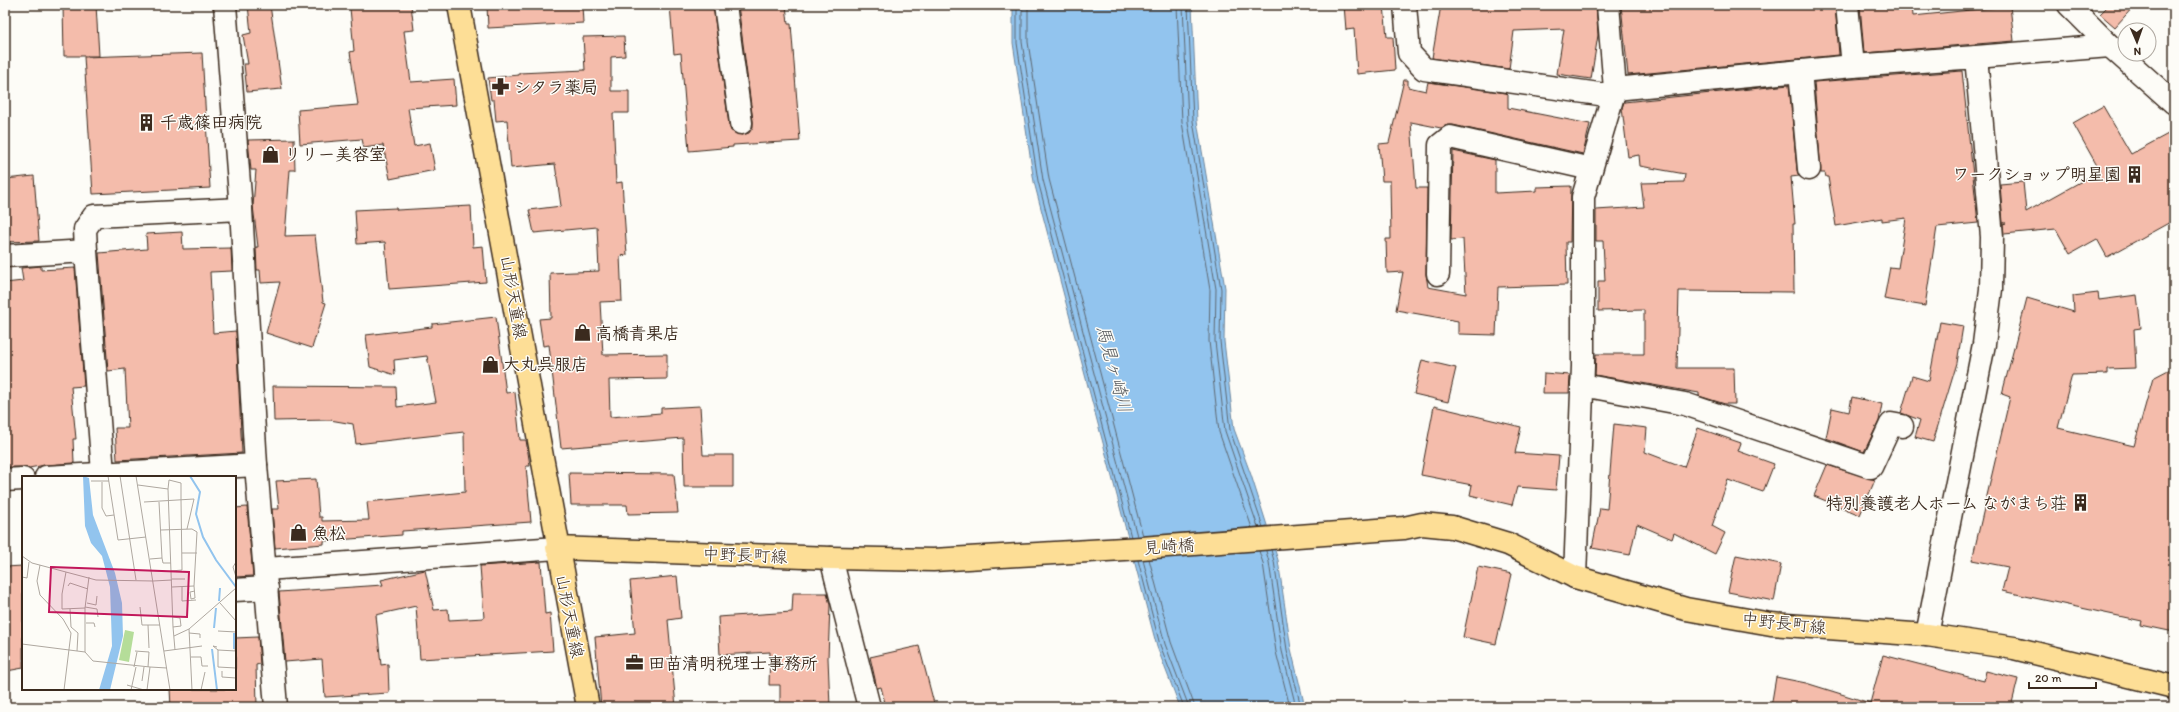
<svg xmlns="http://www.w3.org/2000/svg" width="2179" height="712" viewBox="0 0 2179 712" font-family="Itim,'Klee One',sans-serif">
<style>
.water{fill:#92c4ee;stroke:#6f869b}
.lines{fill:none;stroke-linecap:round;stroke-linejoin:round}
.shore{stroke:#5e6871;stroke-width:1}
.building{fill:#f4bcab;stroke:#3b2a1e}
.minor-casing{stroke:#3b2a1e;stroke-width:25}
.major-casing{stroke:#3b2a1e;stroke-width:25}
.minor{stroke:#fdfcf7;stroke-width:22}
.major{stroke:#fdde96;stroke-width:22}
.labels{text-anchor:middle;stroke-width:3;stroke-linejoin:round;paint-order:stroke}
.poi-label{font-size:17px;font-weight:bold;fill:#3b2a1e;stroke:#fdfcf7;text-anchor:start}
.street-label{font-size:17px;fill:#3b2a1e;stroke:#fdfcf7}
.water-label{font-size:18px;font-style:italic;fill:#55585c;stroke:#fdfcf7}
.inset-river{fill:none;stroke:#92c4ee;stroke-width:2}
.inset-road{fill:none;stroke:#afa8a0;stroke-width:1}
.view{fill:#c2185b;fill-opacity:0.15;stroke:#c2185b;stroke-width:2}
.inset-edge{fill:none;stroke:#3b2a1e;stroke-width:2}
</style>
<rect width="100%" height="100%" fill="#fdfcf7"/>
<filter id="ink" filterUnits="userSpaceOnUse"><feTurbulence type="fractalNoise" baseFrequency=".025" numOctaves="2"/><feDisplacementMap in="SourceGraphic" scale="8" xChannelSelector="R" yChannelSelector="G"/><feConvolveMatrix kernelMatrix="1 2 1 2 8 2 1 2 1" color-interpolation-filters="sRGB"/></filter>
<g filter="url(#ink)">
<polygon class="water" points="1013,5 1192,5 1197,121 1225,288 1224,341 1234,429 1251,475 1278,560 1291,649 1305,707 1180,707 1157,647 1034,182 1013,43"/>
<g class="lines">
<g class="shore">
<polyline points="1017,5 1017,43 1038,181 1131,537"/>
<polyline points="1022,5 1022,42 1043,180 1137,536"/>
<polyline points="1028,5 1028,42 1049,179 1143,536"/>
<polyline points="1177,5 1182,122 1210,290 1209,341 1219,432 1252,528"/>
<polyline points="1183,5 1188,122 1216,289 1215,341 1225,431 1258,527"/>
<polyline points="1188,5 1193,121 1221,289 1220,341 1230,430 1263,527"/>
<polyline points="1271,550 1274,561 1287,650 1301,707"/>
<polyline points="1259,551 1263,563 1276,652 1290,707"/>
<polyline points="1266,551 1269,562 1282,651 1296,707"/>
<polyline points="1149,559 1171,642 1195,707"/>
<polyline points="1138,560 1160,645 1184,707"/>
<polyline points="1143,560 1165,644 1189,707"/>
</g>
</g>
<g class="building">
<polygon points="63,5 96,5 99,56 64,56"/>
<polygon points="248,5 270,5 282,89 247,92 244,64 248,64 243,35 251,33"/>
<polygon points="379,5 411,5 414,30 404,31 411,82 454,79 456,105 408,108 414,146 430,143 435,170 390,179 383,145 364,148 362,139 300,144 298,110 358,105 350,52 354,51 350,8"/>
<polygon points="487,5 582,5 583,23 488,28"/>
<polygon points="670,5 713,5 729,125 731,131 742,135 749,133 753,127 753,121 738,5 786,5 788,24 791,24 800,141 733,145 733,147 689,151 681,53 674,54"/>
<polygon points="1344,5 1384,5 1387,37 1393,37 1395,70 1357,74 1354,29 1346,30"/>
<polygon points="1441,5 1596,5 1598,35 1591,79 1557,74 1564,29 1514,31 1509,69 1432,58"/>
<polygon points="1621,5 1835,5 1839,55 1628,75"/>
<polygon points="1860,5 1912,5 1913,16 2010,6 2014,41 1864,53"/>
<polygon points="2109,5 2135,5 2115,27 2100,14"/>
<polygon points="624,36 625,56 611,57 611,91 629,91 629,113 613,113 616,183 622,182 627,255 620,256 622,301 600,302 603,355 667,354 667,379 609,380 610,417 661,413 661,408 700,406 703,455 733,455 733,487 684,487 683,438 561,448 549,345 543,346 539,319 551,318 550,273 599,271 597,227 534,233 529,210 561,206 555,164 511,168 507,120 496,121 494,100 491,100 488,78 519,75 519,73 585,70 583,37"/>
<polygon points="202,53 210,188 93,194 84,57"/>
<polygon points="1962,71 1978,223 1937,227 1925,306 1884,299 1890,267 1898,268 1906,218 1882,221 1882,218 1836,226 1828,177 1826,177 1825,173 1821,173 1814,82"/>
<polygon points="1404,80 1408,80 1408,87 1426,91 1428,82 1506,93 1508,95 1508,108 1590,124 1583,154 1453,125 1447,125 1441,128 1411,122 1416,188 1427,188 1426,274 1428,287 1466,294 1463,239 1451,240 1453,151 1495,160 1495,193 1537,191 1537,187 1571,186 1570,242 1566,242 1567,285 1498,287 1496,335 1458,334 1458,321 1396,310 1403,272 1387,273 1386,239 1391,239 1390,181 1382,181 1379,144 1389,143"/>
<polygon points="1789,85 1797,170 1799,176 1791,177 1795,224 1793,224 1794,292 1679,291 1677,368 1734,368 1735,404 1725,404 1699,396 1699,393 1595,375 1596,354 1644,354 1644,310 1598,311 1598,281 1605,281 1603,241 1596,241 1596,210 1644,207 1641,183 1684,182 1685,174 1640,166 1639,155 1628,157 1622,108 1624,102"/>
<polygon points="2103,106 2131,154 2168,134 2174,145 2174,220 2107,257 2097,239 2070,254 2056,229 2004,234 2003,224 2006,223 2003,223 2000,184 2023,182 2026,212 2100,171 2073,123"/>
<polygon points="294,139 295,170 290,170 285,236 315,235 323,302 326,303 312,348 266,333 280,282 261,283 260,270 257,270 256,247 258,247 253,206 256,170 251,170 248,140"/>
<polygon points="34,176 39,241 5,242 5,179"/>
<polygon points="471,206 473,247 483,246 486,282 389,289 385,242 357,244 355,210 396,208 397,210"/>
<polygon points="182,232 183,249 231,248 232,271 210,272 213,333 236,331 242,453 117,460 115,428 128,428 125,369 108,371 99,253 147,249 146,234"/>
<polygon points="41,266 41,270 75,268 84,386 71,387 76,439 73,439 74,463 45,465 29,468 22,467 5,467 5,283 23,281 21,268"/>
<polygon points="2098,293 2099,300 2137,295 2141,328 2134,329 2136,368 2107,369 2107,374 2072,375 2058,428 2134,446 2153,378 2174,367 2174,632 2141,625 2142,621 2002,591 2008,567 1972,560 2010,397 2002,394 2027,298 2074,312 2073,296"/>
<polygon points="496,317 506,393 515,392 520,440 526,440 529,459 530,466 526,466 531,522 402,531 402,535 324,541 324,544 275,548 272,509 279,509 276,481 316,479 319,517 322,517 322,521 369,520 367,502 465,492 464,432 356,444 353,424 330,420 274,421 273,386 396,387 397,407 436,402 427,356 394,360 395,375 370,367 366,335 432,327 432,324"/>
<polygon points="1940,322 1963,326 1957,363 1933,442 1915,437 1920,420 1901,413 1912,376 1929,381"/>
<polygon points="1422,360 1456,368 1448,402 1414,394"/>
<polygon points="1544,373 1570,375 1569,393 1543,393"/>
<polygon points="1852,397 1882,404 1879,421 1864,452 1826,438 1832,408 1849,412"/>
<polygon points="1434,406 1521,427 1515,453 1559,456 1556,490 1517,487 1512,505 1470,495 1472,485 1421,475"/>
<polygon points="1614,424 1647,428 1645,452 1684,467 1698,428 1741,443 1738,451 1774,464 1763,492 1728,480 1712,526 1725,533 1715,554 1674,533 1672,539 1637,524 1630,555 1592,548 1600,508 1607,509"/>
<polygon points="1827,465 1875,480 1860,515 1814,496"/>
<polygon points="569,473 674,474 678,513 628,514 627,505 571,505"/>
<polygon points="247,507 253,576 235,577 235,508"/>
<polygon points="1736,555 1781,564 1774,601 1728,592"/>
<polygon points="541,562 545,614 550,613 553,651 420,659 416,606 376,615 381,665 388,664 389,693 325,697 322,659 285,662 279,592 383,585 381,580 425,570 434,610 448,609 449,620 484,618 480,566"/>
<polygon points="23,566 23,668 7,671 5,659 5,567"/>
<polygon points="1478,567 1512,574 1496,644 1463,637"/>
<polygon points="677,576 681,618 668,620 676,707 601,707 595,637 635,633 630,581"/>
<polygon points="793,593 827,593 830,605 828,658 830,707 780,707 780,685 769,685 770,652 720,655 718,617 792,612"/>
<polygon points="258,637 260,664 256,665 257,707 171,707 170,689 235,689 235,638"/>
<polygon points="919,646 935,707 886,707 881,687 877,688 870,657"/>
<polygon points="1883,655 1984,681 1986,671 2018,679 2011,707 1869,707"/>
<polygon points="1776,677 1806,683 1870,703 1869,707 1771,707"/>
</g>
<g class="lines">
<defs>
<g id="minor">
<polyline points="225,5 241,209 256,465 276,707"/>
<polyline points="725,5 741,123"/>
<polyline points="1405,5 1409,53 1424,69 1613,96"/>
<polyline points="1847,5 1853,66"/>
<polyline points="2069,5 2110,46 2174,103"/>
<polyline points="1976,57 2110,46"/>
<polyline points="1800,71 1809,169"/>
<polyline points="1615,89 1853,66 1976,57 1992,237 1991,289 1984,344 1927,635"/>
<polyline points="86,251 85,229 94,216 241,209"/>
<polyline points="5,256 86,251 103,473"/>
<polyline points="1438,274 1440,145 1450,137 1591,169"/>
<polyline points="1582,385 1685,404 1871,467 1891,424 1902,426"/>
<polyline points="46,477 256,465"/>
<polyline points="5,480 23,479"/>
<polyline points="831,558 869,707"/>
<polyline points="266,569 557,548"/>
<polyline points="1575,577 1583,366 1583,197 1615,89 1608,5"/>
<polyline points="235,590 267,588"/>
</g>
<g id="major">
<path d="M459 5C504 239 543 473 588 707"/>
<polyline points="557,548 831,558 933,560 1141,548 1404,528 1422,524 1452,527 1508,544 1575,577 1686,609 1771,624 1927,635 2014,648 2174,687"/>
</g>
</defs>
<use href="#minor" class="minor-casing"/>
<use href="#major" class="major-casing"/>
<use href="#minor" class="minor"/>
<use href="#major" class="major"/>
</g>
</g>
<defs>
<symbol id="pharmacy-bare" viewBox="-9 -9 18 18"><path d="M-2-6h4v4h4v4h-4v4h-4v-4h-4v-4h4Z" fill="#3b2a1e" stroke="#fdfcf7" stroke-width="2.5" paint-order="stroke"/></symbol>
<symbol id="building-bare" viewBox="-9 -9 18 18"><path d="M-4-6H4V6H1V3H-1V6H-4ZM-2.5-4.3h1.7v1.8h-1.7ZM.8-4.3h1.7v1.8H.8ZM-2.5-1h1.7V.8h-1.7ZM.8-1h1.7V.8H.8Z" fill="#3b2a1e" stroke="#fdfcf7" stroke-width="2.5" paint-order="stroke"/></symbol>
<symbol id="shop-bare" viewBox="-9 -9 18 18"><path d="M-5-2.5h2.3a2.7 3.5 0 0 1 5.4 0H5L5.5 6h-11ZM-1.5-2.5h3a1.5 2.3 0 0 0-3 0Z" fill="#3b2a1e" stroke="#fdfcf7" stroke-width="2.5" paint-order="stroke"/></symbol>
<symbol id="office-bare" viewBox="-9 -9 18 18"><path d="M-6-3h4V-5.5h4V-3h4V5H-6ZM-1-4.5V-3h2v-1.5ZM-6 0V1H6V0Z" fill="#3b2a1e" stroke="#fdfcf7" stroke-width="2.5" paint-order="stroke"/></symbol>
</defs>
<g fill-rule="evenodd">
<use href="#pharmacy-bare" x="488" y="74" width="25" height="25"/>
<use href="#building-bare" x="134" y="110" width="25" height="25"/>
<use href="#shop-bare" x="258" y="142" width="25" height="25"/>
<use href="#building-bare" x="2122" y="162" width="25" height="25"/>
<use href="#shop-bare" x="570" y="320" width="25" height="25"/>
<use href="#shop-bare" x="478" y="352" width="25" height="25"/>
<use href="#building-bare" x="2068" y="490" width="25" height="25"/>
<use href="#shop-bare" x="286" y="520" width="25" height="25"/>
<use href="#office-bare" x="622" y="650" width="25" height="25"/>
</g>
<g class="labels">
<g class="poi-label">
<text x="514" y="93">シタラ薬局</text>
<text x="160" y="128">千歳篠田病院</text>
<text x="284" y="160">リリー美容室</text>
<text x="2121" y="180" text-anchor="end">ワークショップ明星園</text>
<text x="595" y="339">高橋青果店</text>
<text x="503" y="370">大丸呉服店</text>
<text x="2067" y="509" text-anchor="end">特別養護老人ホーム ながまち荘</text>
<text x="312" y="539">魚松</text>
<text x="648" y="669">田苗清明税理士事務所</text>
</g>
<g class="street-label">
<text transform="translate(514 297) rotate(80)" y="6">山形天童線</text>
<text transform="translate(1169 546) rotate(-4)" y="6">見崎橋</text>
<text transform="translate(745 555) rotate(2)" y="6">中野長町線</text>
<text transform="translate(570 616) rotate(79)" y="6">山形天童線</text>
<text transform="translate(1784 623) rotate(6)" y="6">中野長町線</text>
</g>
<g class="water-label">
<text transform="translate(1114 369) rotate(75)" y="6">馬見ヶ崎川</text>
</g>
</g>
<g transform="translate(22 476)">
<rect width="214" height="214" fill="#fdfcf7"/>
<path d="M103 154 112 156 107 186 97 184Z" fill="#b5dd99"/>
<path d="M61 0 67 2 71 39 93 97 100 127 101 160 88 214H77L90 170 88 111 80 80 69 67 63 50Z" fill="#92c4ee"/>
<path class="inset-river" d="M168 0 178 16 174 38 181 61 194 84 214 111M197 125 198 112M192 152 194 132M190 173 195 214M212 173V157"/>
<path class="inset-road" d="M86 0 96 64 124 61M98 0 114 104M114 0 148 214M69 5H87M80 6V32L84 40 92 39M116 9 146 13M122 26 172 23 165 53M137 26 140 82M139 54 170 53 175 56 172 110 150 111M160 77H175M0 80 10 87 74 104 131 105M128 83 140 82 141 87H149M214 86 211 91 214 101M18 89 15 105 18 119 41 143 49 157 42 214M149 95 160 94 159 24V7L147 4 146 13 151 151 153 174M44 96 40 118V133L63 132M0 101 5 102 7 86M150 103H163M131 105 150 104M46 110 48 107 66 113M172 110 173 122 169 123 168 116 173 115M160 111V125L174 124M65 127 74 129 75 120M198 127 214 145M63 131 75 133 76 141M118 131 120 149H138M48 133 49 151 56 157 55 175M151 141 158 142 159 150 151 151M64 147H72L73 151M126 149 127 172M196 155 214 156M167 157 178 158V162M152 160 167 153M0 168 63 176 71 185 128 191 125 214M195 171 191 170 196 174 214 175M196 174V191L214 192M113 175 127 176 126 191M142 175 180 170M213 175 214 156M63 176V132L67 101M169 181H179L180 190H186M112 191 115 176M128 191 145 192M200 195V201L214 202M120 205 122 191M105 209 122 214M109 214 114 191M170 214 167 153 214 112M179 214 183 196"/>
<path class="view" d="M29 91 167 96 165 141 27 136Z"/>
<rect width="214" height="214" class="inset-edge"/>
</g>
<rect width="2179" height="712" fill="none" stroke="#fdfcf7" stroke-width="20"/>
<rect x="10" y="10" width="2159" height="692" fill="none" stroke="#3b2a1e" stroke-width="1.5" filter="url(#ink)"/>
<g transform="translate(2137 42) rotate(178)"><circle r="19" fill="#fdfcf7" stroke="#afa8a0"/>
<path d="M0-3L7 15L0 10L-7 15Z" fill="#3b2a1e"/>
<text y="-6" font-size="11" font-weight="bold" text-anchor="middle" fill="#3b2a1e">N</text>
</g>
<path d="M2029 682v6h67v-6" fill="none" stroke="#3b2a1e" stroke-width="2"/>
<text x="2035" y="682" font-size="12" fill="#3b2a1e" stroke="#fdfcf7" stroke-width="3" paint-order="stroke">20 m</text>
</svg>
